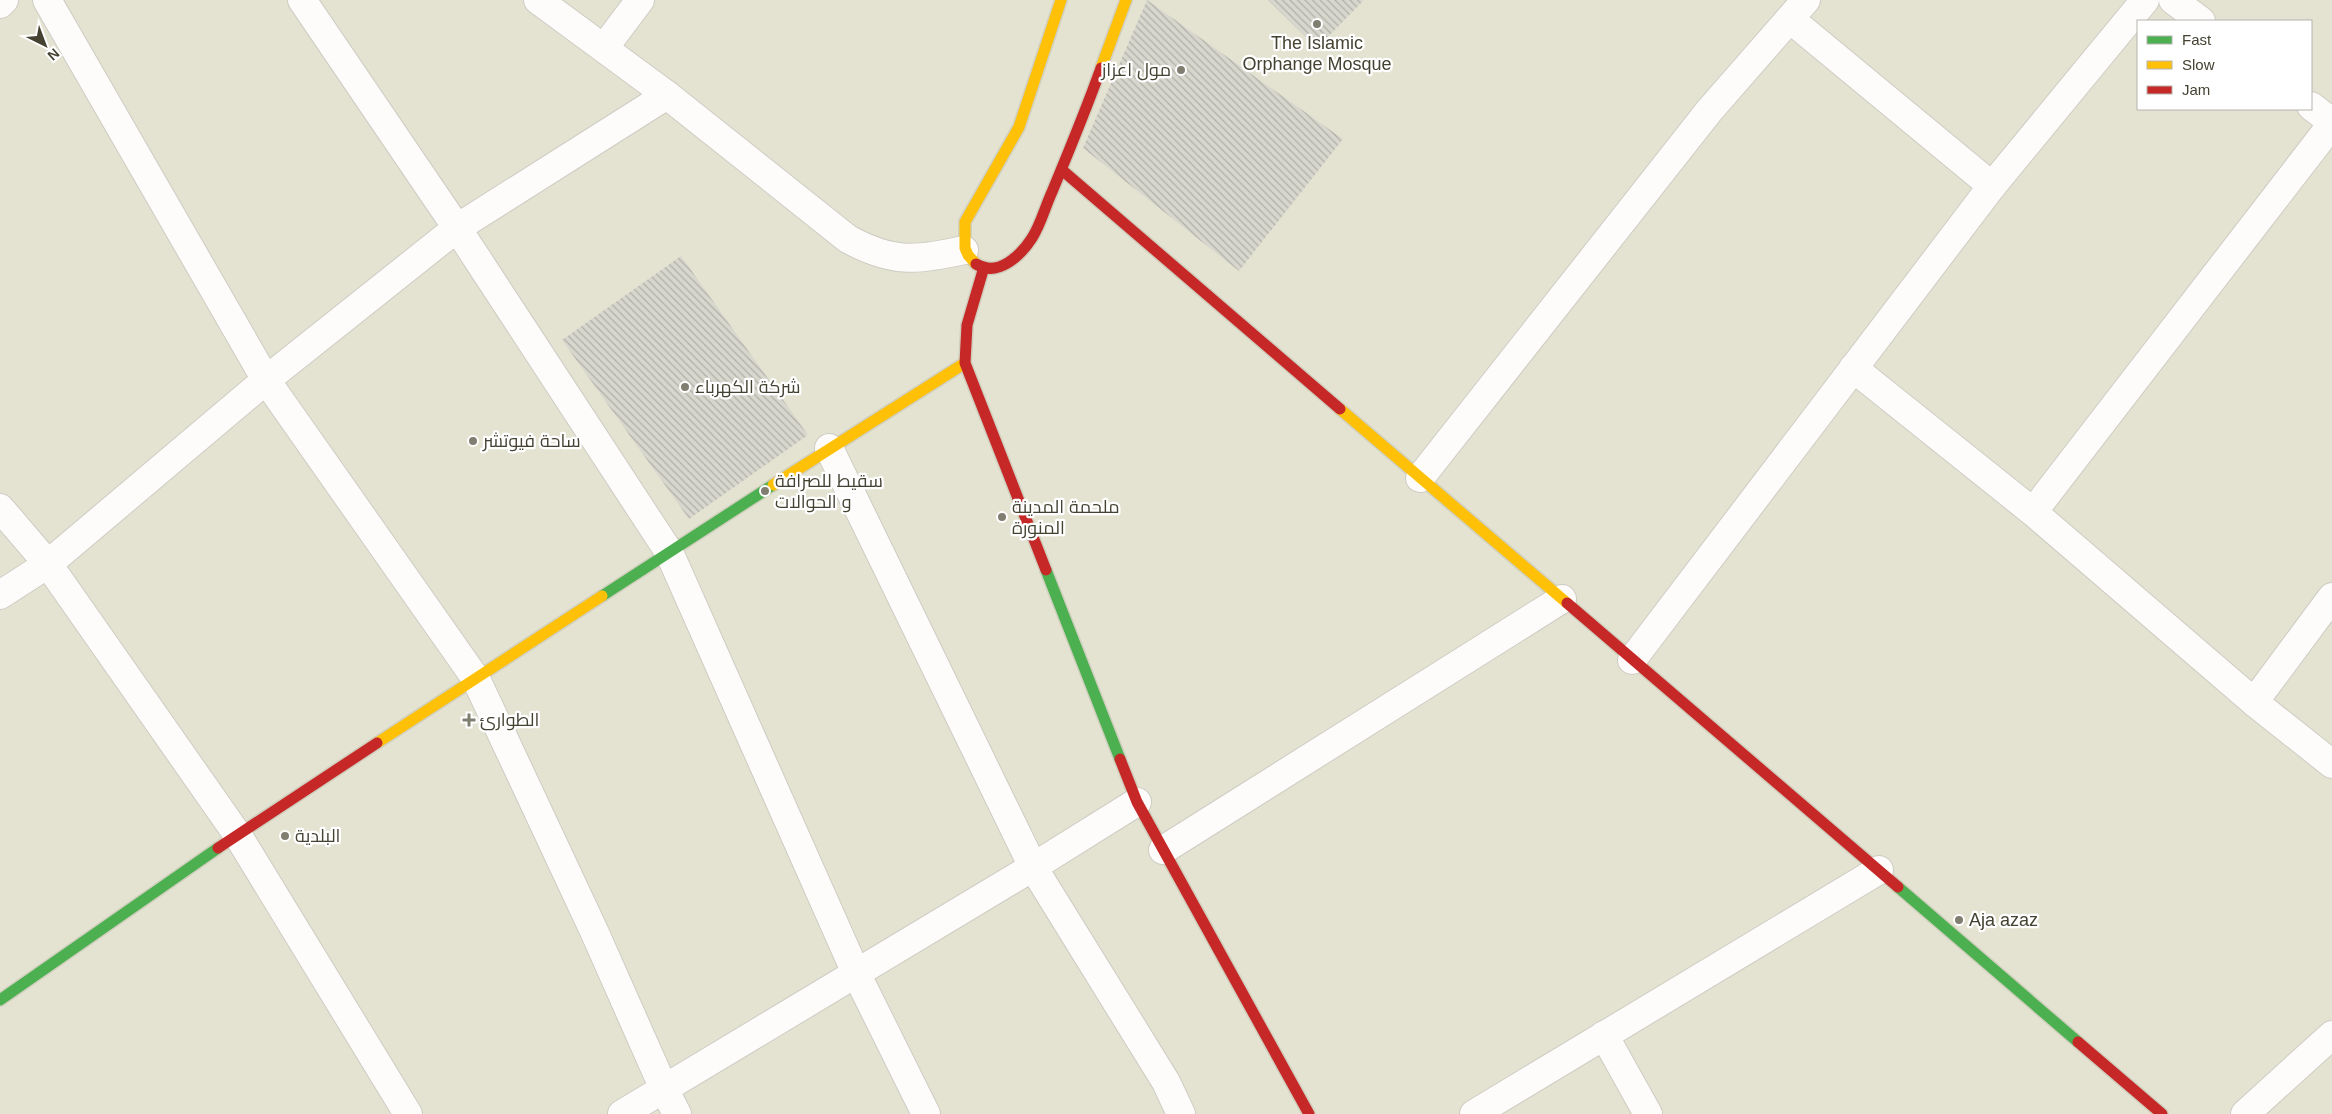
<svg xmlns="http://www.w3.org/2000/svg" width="2332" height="1114" viewBox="0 0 2332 1114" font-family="Helvetica,Cairo,sans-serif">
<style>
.residential{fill:#e4e3d2;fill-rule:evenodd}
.building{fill:url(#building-back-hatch)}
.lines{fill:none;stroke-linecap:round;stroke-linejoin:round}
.street-casing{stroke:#cdccc3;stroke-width:30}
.fast-casing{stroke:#d0cfbd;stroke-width:14}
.slow-casing{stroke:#d0cfbd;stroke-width:14}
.jam-casing{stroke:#d0cfbd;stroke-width:14}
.street{stroke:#fdfcfb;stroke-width:28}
.fast{stroke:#4caf50;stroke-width:11}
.slow{stroke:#ffc107;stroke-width:11}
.jam{stroke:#c62828;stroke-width:11}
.poi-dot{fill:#807e71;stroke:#fff;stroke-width:2}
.labels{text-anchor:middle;stroke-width:4.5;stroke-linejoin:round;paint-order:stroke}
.poi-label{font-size:18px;fill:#454232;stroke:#fff;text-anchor:start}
</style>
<defs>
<pattern id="building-back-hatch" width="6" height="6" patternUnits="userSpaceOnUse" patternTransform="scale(1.25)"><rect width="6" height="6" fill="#d8d7ce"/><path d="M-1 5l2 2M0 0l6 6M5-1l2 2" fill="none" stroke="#b1b0a8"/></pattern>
</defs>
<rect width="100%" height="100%" fill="#efeee5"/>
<path class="residential" d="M0 0H2332V1114H0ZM2138 21H2311V109H2138Z"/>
<g class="building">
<polygon points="1147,0 1343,139 1239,271 1083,148"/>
<polygon points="1268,0 1364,0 1317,48"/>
<polygon points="681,256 808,435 689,519 562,340"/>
</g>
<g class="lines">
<defs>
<g id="street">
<polyline points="47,0 266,380 476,679 594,931 664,1089 677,1114"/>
<polyline points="302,0 457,228 669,552 856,973 926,1114"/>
<path d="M538 0 667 95 848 239C892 263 916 261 964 250"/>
<polyline points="2173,0 2201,21"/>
<polyline points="0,4 4,0"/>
<polyline points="1790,19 1992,186"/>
<polyline points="604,48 640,0"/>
<polyline points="2311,106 2332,122"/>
<polyline points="1853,368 2033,512 2254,702 2332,764"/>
<polyline points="829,448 1033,867 1166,1082 1181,1114"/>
<polyline points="1420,478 1709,111 1806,0"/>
<polyline points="0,508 48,564 237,834 408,1114"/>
<polyline points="2033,512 2332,124"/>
<polyline points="0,595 48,564 266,380 457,228 667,95"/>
<polyline points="1632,660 1992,186 2145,0"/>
<polyline points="2254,702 2332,597"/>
<polyline points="1163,850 1562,599"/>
<polyline points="1604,1035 1648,1114"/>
<polyline points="622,1114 1033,867 1137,802"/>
<polyline points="1474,1114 1879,870"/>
<polyline points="2245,1114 2332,1035"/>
</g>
<g id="fast">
<polyline points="1046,570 1120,759"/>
<polyline points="602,596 773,485"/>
<polyline points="1898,887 2078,1042"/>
<polyline points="0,1000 218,848"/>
</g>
<g id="slow">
<polyline points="1101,68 1126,0"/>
<polyline points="976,264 968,255 965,248 965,222 1019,127 1061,0"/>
<polyline points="1340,409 1567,603"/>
<polyline points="773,485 965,363"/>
<polyline points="377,743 602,596"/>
</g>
<g id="jam">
<polyline points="1062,170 1340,409"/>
<path d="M976 264C998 278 1021 255 1032 238 1041 224 1045 207 1052 192 1069 151 1086 110 1101 68"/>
<polyline points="984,267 967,325 965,363 1046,570"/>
<polyline points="1567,603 1898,887"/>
<polyline points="1120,759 1137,802 1309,1114"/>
<polyline points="218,848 377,743"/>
<polyline points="2078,1042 2162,1114"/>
</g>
</defs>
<use href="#street" class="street-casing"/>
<use href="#fast" class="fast-casing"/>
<use href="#slow" class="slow-casing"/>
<use href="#jam" class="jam-casing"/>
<use href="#street" class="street"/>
<use href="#fast" class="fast"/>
<use href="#slow" class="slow"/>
<use href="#jam" class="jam"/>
</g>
<g class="poi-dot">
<circle cx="1317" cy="24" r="5"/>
<circle cx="1181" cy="70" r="5"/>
<circle cx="685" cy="387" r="5"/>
<circle cx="473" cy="441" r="5"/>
<circle cx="765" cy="491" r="5"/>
<circle cx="1002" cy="517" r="5"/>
<path d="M466.5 712.5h5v5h5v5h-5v5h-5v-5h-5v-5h5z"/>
<circle cx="285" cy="836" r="5"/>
<circle cx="1959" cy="920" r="5"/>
</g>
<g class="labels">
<g class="poi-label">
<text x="1317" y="49" text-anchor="middle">The Islamic<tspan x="1317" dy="21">Orphange Mosque</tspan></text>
<text x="1171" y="76" text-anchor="end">مول اعزاز</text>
<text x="695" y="393">شركة الكهرباء</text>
<text x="483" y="447">ساحة فيوتشر</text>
<text x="775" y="487">سقيط للصرافة<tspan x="775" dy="21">و الحوالات</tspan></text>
<text x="1012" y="513">ملحمة المدينة<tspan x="1012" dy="21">المنورة</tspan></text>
<text x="480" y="726">الطوارئ</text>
<text x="295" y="842">البلدية</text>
<text x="1969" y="926">Aja azaz</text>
</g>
</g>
<rect x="2137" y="20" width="175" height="90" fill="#ffffff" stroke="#b5b3ad"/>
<rect x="2147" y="36" width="25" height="8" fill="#4caf50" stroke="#b5b3ad"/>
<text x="2182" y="45" font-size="15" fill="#454232">Fast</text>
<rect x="2147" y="61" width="25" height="8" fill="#ffc107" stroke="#b5b3ad"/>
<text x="2182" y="70" font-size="15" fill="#454232">Slow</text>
<rect x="2147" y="86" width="25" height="8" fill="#c62828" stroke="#b5b3ad"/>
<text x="2182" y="95" font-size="15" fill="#454232">Jam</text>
<g transform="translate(45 45) rotate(138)" stroke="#ffffff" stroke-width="4" paint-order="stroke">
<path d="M0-4L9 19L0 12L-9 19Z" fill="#454232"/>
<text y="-8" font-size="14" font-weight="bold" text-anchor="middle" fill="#454232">N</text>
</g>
</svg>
